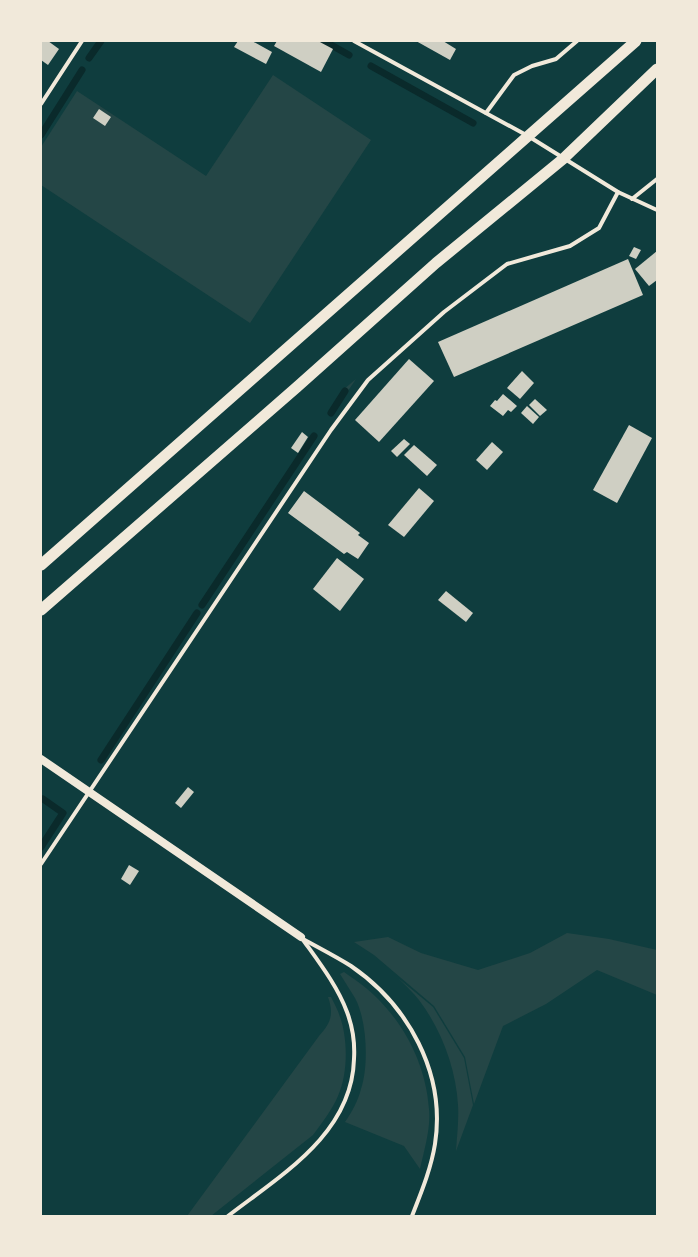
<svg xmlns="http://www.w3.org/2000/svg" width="698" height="1257" viewBox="0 0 698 1257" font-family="Inter,sans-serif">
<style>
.green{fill:#244646}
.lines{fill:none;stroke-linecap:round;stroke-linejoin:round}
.stream{stroke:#0a2a2b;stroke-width:7}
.building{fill:#cfcfc3}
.minor{stroke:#f1e9da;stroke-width:4}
.secondary{stroke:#f1e9da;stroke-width:8}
.trunk{stroke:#f1e9da;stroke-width:11}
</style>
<rect width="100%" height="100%" fill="#0f3d3e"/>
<g class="green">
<polygon points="273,75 371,140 250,323 41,185 41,147 77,91 206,176"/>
<polygon points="356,379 331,416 328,414 343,390"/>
<polygon points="567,933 609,939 657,950 657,995 597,970 546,1004 503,1026 474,1104 465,1057 434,1006 374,955 354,942 388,937 421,953 478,970 530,953"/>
<path d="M344 972C354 979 366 987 375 996 406 1026 426 1066 429 1109 431 1128 424 1151 420 1169L404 1146 345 1122C352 1112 358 1101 361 1089 369 1065 367 1020 355 998 350 990 345 982 340 974Z"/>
<path d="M398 978 433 1007 464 1058 473 1105 456 1151C457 1135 459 1120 458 1105 456 1068 441 1029 419 1000 413 992 405 985 398 978Z"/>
<path d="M328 997H331C334 1003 338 1010 340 1017 348 1039 348 1074 338 1096 332 1110 322 1123 313 1135L211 1216H187L319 1036C331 1023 334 1014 328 997Z"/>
</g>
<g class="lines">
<g class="stream">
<polyline points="324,41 349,55"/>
<polyline points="89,58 101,41"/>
<polyline points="371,66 473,123"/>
<polyline points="41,135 82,70"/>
<polyline points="331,413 345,391"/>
<polyline points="202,605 314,436"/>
<polyline points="101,760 197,613"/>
<polyline points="41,847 63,813 43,799"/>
</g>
</g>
<g class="building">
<polygon points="41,41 48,41 59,49 48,65 41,60"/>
<polygon points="238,41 252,41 272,52 266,64 234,47"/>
<polygon points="277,41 318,41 333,49 321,72 274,46"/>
<polygon points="416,41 443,41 456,49 450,60"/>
<polygon points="99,109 111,117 105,126 93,118"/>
<polygon points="634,247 641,250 636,259 629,256"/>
<polygon points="657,251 657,280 649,286 635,269"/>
<polygon points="628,259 643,295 454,377 438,342"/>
<polygon points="409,359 434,381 379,442 355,420"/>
<polygon points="522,371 534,383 520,399 507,388"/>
<polygon points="503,394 517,406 511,412 508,410 503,416 490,406 495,400 497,401"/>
<polygon points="535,399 547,410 540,416 529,405"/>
<polygon points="527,406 539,417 533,424 521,413"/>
<polygon points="629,425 652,438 617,503 593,490"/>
<polygon points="302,432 308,437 298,453 291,448"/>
<polygon points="404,439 410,444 397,457 391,451"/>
<polygon points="492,442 503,452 487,470 476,460"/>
<polygon points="414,445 437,465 427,476 404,455"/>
<polygon points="419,488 434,501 404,537 388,525"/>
<polygon points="304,491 360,533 358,535 369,543 358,559 347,552 344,554 288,513"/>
<polygon points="337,558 364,579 340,611 313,589"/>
<polygon points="446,591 473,613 466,622 438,600"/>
<polygon points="188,787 194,792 181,808 175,803"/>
<polygon points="129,865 139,871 130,885 121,879"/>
</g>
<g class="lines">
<g class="minor">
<polyline points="354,41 528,136 618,192 657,210"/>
<polyline points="41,104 82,41"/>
<polyline points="486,113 514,75 532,66 556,59 577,41"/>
<polyline points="632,199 657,179"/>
<polyline points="41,864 331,430 368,380 444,312 507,264 570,246 599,228 618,192"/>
<path d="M303 939C319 948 335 956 351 966 408 1005 446 1073 435 1144 431 1169 421 1193 412 1216"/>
<path d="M228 1216C281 1175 352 1134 354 1059 355 1043 353 1028 347 1012 337 985 318 961 301 937"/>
</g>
<polyline class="secondary" points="41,759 301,937"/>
<g class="trunk">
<polyline points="41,565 636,41"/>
<polyline points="41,610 297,387 436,263 563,159 657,69"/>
</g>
</g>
<rect width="698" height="1257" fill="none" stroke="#f1e9da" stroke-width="84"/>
</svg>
